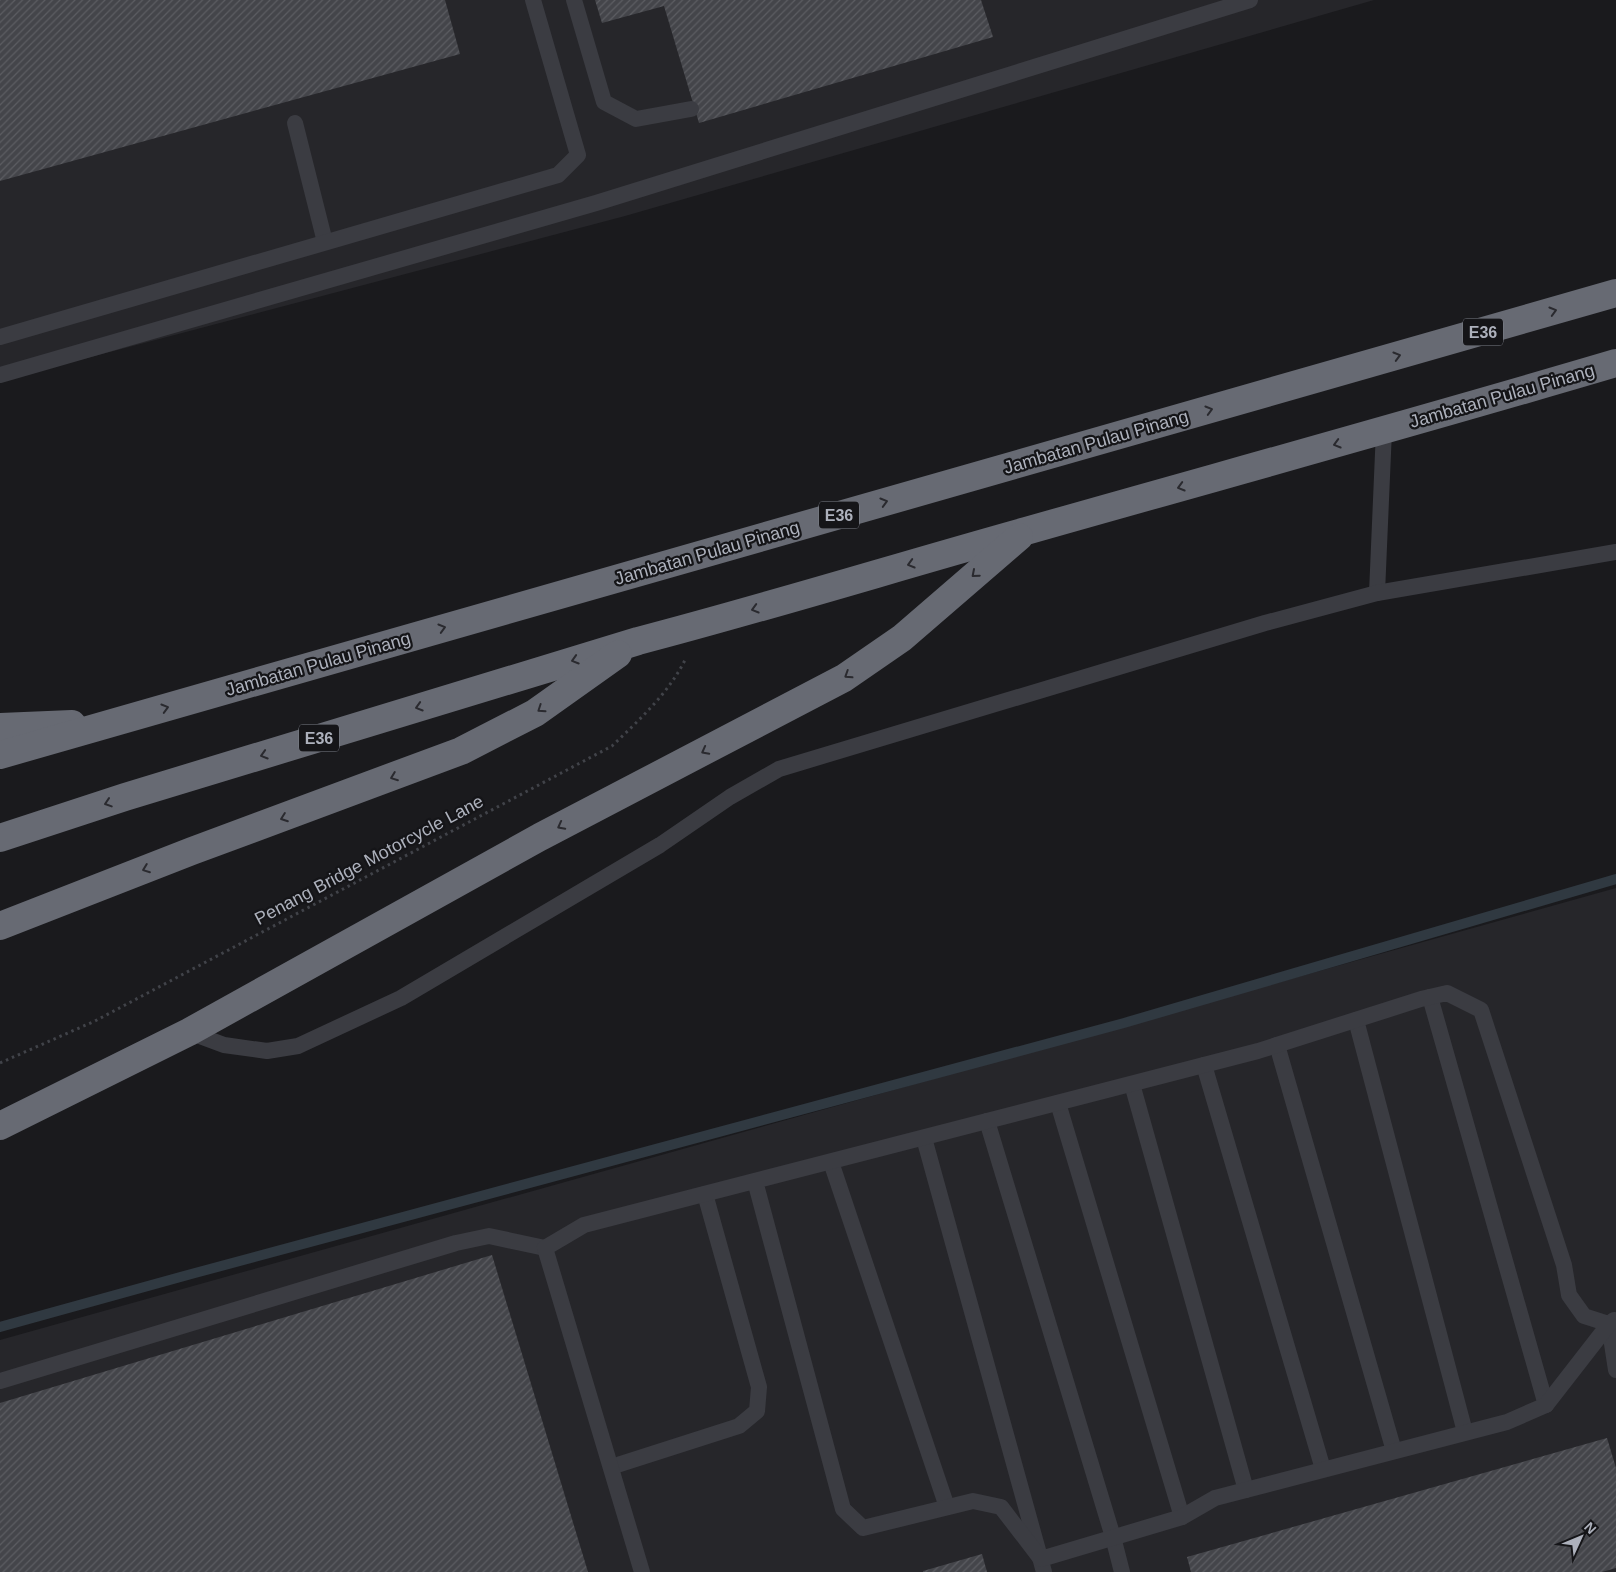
<svg xmlns="http://www.w3.org/2000/svg" width="1616" height="1572" viewBox="0 0 1616 1572" font-family="Arial,sans-serif">
<style>
.built{fill:#26262a}
.lines{fill:none;stroke-linecap:round;stroke-linejoin:round}
.stream{stroke:#303941;stroke-width:10}
.building{fill:url(#building-hatch)}
.path{stroke:#414349;stroke-width:3;stroke-dasharray:2.5 4;stroke-linecap:butt}
.lane{stroke:#3b3c42;stroke-width:16}
.highway{stroke:#676a73;stroke-width:28}
.oneway{stroke:#2a2a2f}
.labels{text-anchor:middle;stroke-width:4.5;stroke-linejoin:round;paint-order:stroke}
.shield{fill:#151518;stroke:#7f828b;stroke-width:1}
.shield-label{font-size:16px;font-weight:bold;fill:#adb1bc}
.street-label{font-size:18px;fill:#adb1bc;stroke:#151518}
</style>
<defs>
<pattern id="building-hatch" width="6" height="6" patternUnits="userSpaceOnUse" patternTransform="scale(1.25)"><rect width="6" height="6" fill="#44454a"/><path d="M-1 1l2-2M0 6l6-6M5 7l2-2" fill="none" stroke="#5c5d62"/></pattern>
</defs>
<rect width="100%" height="100%" fill="#1a1a1d"/>
<g class="built">
<polygon points="0,0 1374,0 625,216 0,381"/>
<polygon points="1616,888 1616,1572 0,1572 0,1340"/>
</g>
<g class="lines">
<polyline class="stream" points="0,1327 195,1273 1124,1023 1616,879"/>
</g>
<g class="building">
<polygon points="0,0 445,0 460,54 0,181"/>
<polygon points="595,0 981,0 993,37 699,123 664,6 602,23"/>
<polygon points="492,1255 588,1572 0,1572 0,1403"/>
<polygon points="1607,1438 1616,1468 1616,1568 1602,1572 1191,1572 1187,1557"/>
<polygon points="982,1554 987,1572 923,1572 923,1571"/>
</g>
<g class="lines">
<path class="path" d="M0 1063 95 1021 612 746C639 720 668 694 685 660"/>
<g class="lane">
<polyline points="574,0 604,102 636,119 691,109"/>
<polyline points="295,123 325,242"/>
<polyline points="0,337 558,175 578,155 533,0"/>
<polyline points="0,375 596,203 1250,0"/>
<polyline points="1377,593 1384,430"/>
<polyline points="1430,997 1546,1405"/>
<polyline points="1356,1020 1465,1432"/>
<polyline points="189,1032 224,1045 267,1051 298,1046 401,998 660,845 730,797 779,769 1265,623 1377,593 1616,552"/>
<polyline points="1277,1045 1394,1451"/>
<polyline points="1204,1065 1323,1469"/>
<polyline points="1132,1084 1246,1490"/>
<polyline points="1058,1103 1182,1517"/>
<polyline points="987,1121 1113,1537 1122,1572"/>
<polyline points="924,1138 1044,1572"/>
<polyline points="831,1162 947,1507"/>
<polyline points="1614,1320 1609,1324 1616,1370"/>
<polyline points="0,1381 456,1243 489,1236 545,1248"/>
<polyline points="611,1467 739,1426 757,1411 759,1387 705,1194"/>
<polyline points="642,1572 545,1248 584,1225 1258,1051 1421,999 1447,993 1481,1010 1564,1265 1569,1295 1584,1316 1609,1324 1546,1405 1507,1422 1215,1498 1182,1517 1041,1559 1001,1507 973,1501 863,1528 843,1509 755,1181"/>
</g>
<g class="highway">
<polyline points="0,727 72,724"/>
<polyline points="0,755 1616,293"/>
<path d="M0 838 125 797 638 641C768 607 897 567 1026 531 1223 475 1420 421 1616 363"/>
<polyline points="0,926 192,851 461,751 535,713 618,654"/>
<polyline points="0,1126 189,1032 540,837 844,678 902,638 1019,537"/>
</g>
</g>
<defs><path id="oneway-chevron" d="M-2-3.5L2.5 0L-2 3.5" fill="none" stroke-width="1.6" stroke-linecap="round" stroke-linejoin="round" transform="scale(1.25)"/></defs>
<g class="oneway">
<use href="#oneway-chevron" transform="translate(1553 311) rotate(-16)"/>
<use href="#oneway-chevron" transform="translate(1397 356) rotate(-16)"/>
<use href="#oneway-chevron" transform="translate(1209 410) rotate(-16)"/>
<use href="#oneway-chevron" transform="translate(1337 444) rotate(164)"/>
<use href="#oneway-chevron" transform="translate(1181 487) rotate(164)"/>
<use href="#oneway-chevron" transform="translate(884 502) rotate(-16)"/>
<use href="#oneway-chevron" transform="translate(911 564) rotate(164)"/>
<use href="#oneway-chevron" transform="translate(975 574) rotate(139)"/>
<use href="#oneway-chevron" transform="translate(755 609) rotate(164)"/>
<use href="#oneway-chevron" transform="translate(442 628) rotate(-16)"/>
<use href="#oneway-chevron" transform="translate(575 660) rotate(163)"/>
<use href="#oneway-chevron" transform="translate(848 675) rotate(147)"/>
<use href="#oneway-chevron" transform="translate(419 707) rotate(163)"/>
<use href="#oneway-chevron" transform="translate(165 708) rotate(-16)"/>
<use href="#oneway-chevron" transform="translate(541 709) rotate(146)"/>
<use href="#oneway-chevron" transform="translate(705 751) rotate(152)"/>
<use href="#oneway-chevron" transform="translate(264 755) rotate(163)"/>
<use href="#oneway-chevron" transform="translate(394 777) rotate(159)"/>
<use href="#oneway-chevron" transform="translate(108 803) rotate(162)"/>
<use href="#oneway-chevron" transform="translate(284 818) rotate(160)"/>
<use href="#oneway-chevron" transform="translate(561 826) rotate(152)"/>
<use href="#oneway-chevron" transform="translate(146 869) rotate(159)"/>
</g>
<g class="labels">
<g class="shield">
<rect x="1463" y="318.5" width="40" height="27" rx="4"/>
<rect x="819" y="501.5" width="40" height="27" rx="4"/>
<rect x="299" y="724.5" width="40" height="27" rx="4"/>
</g>
<g class="shield-label">
<text x="1483" y="338">E36</text>
<text x="839" y="521">E36</text>
<text x="319" y="744">E36</text>
</g>
<g class="street-label">
<text transform="translate(1502 396) rotate(-16)" y="6">Jambatan Pulau Pinang</text>
<text transform="translate(1096 442) rotate(-16)" y="6">Jambatan Pulau Pinang</text>
<text transform="translate(707 553) rotate(-16)" y="6">Jambatan Pulau Pinang</text>
<text transform="translate(318 664) rotate(-16)" y="6">Jambatan Pulau Pinang</text>
<text transform="translate(369 860) rotate(-28)" y="6">Penang Bridge Motorcycle Lane</text>
</g>
</g>
<g transform="translate(1581 1537) rotate(46)" stroke="#151518" stroke-width="4" paint-order="stroke">
<path d="M0-4L9 19L0 12L-9 19Z" fill="#adb1bc"/>
<text y="-8" font-size="14" font-weight="bold" text-anchor="middle" fill="#adb1bc">N</text>
</g>
</svg>
